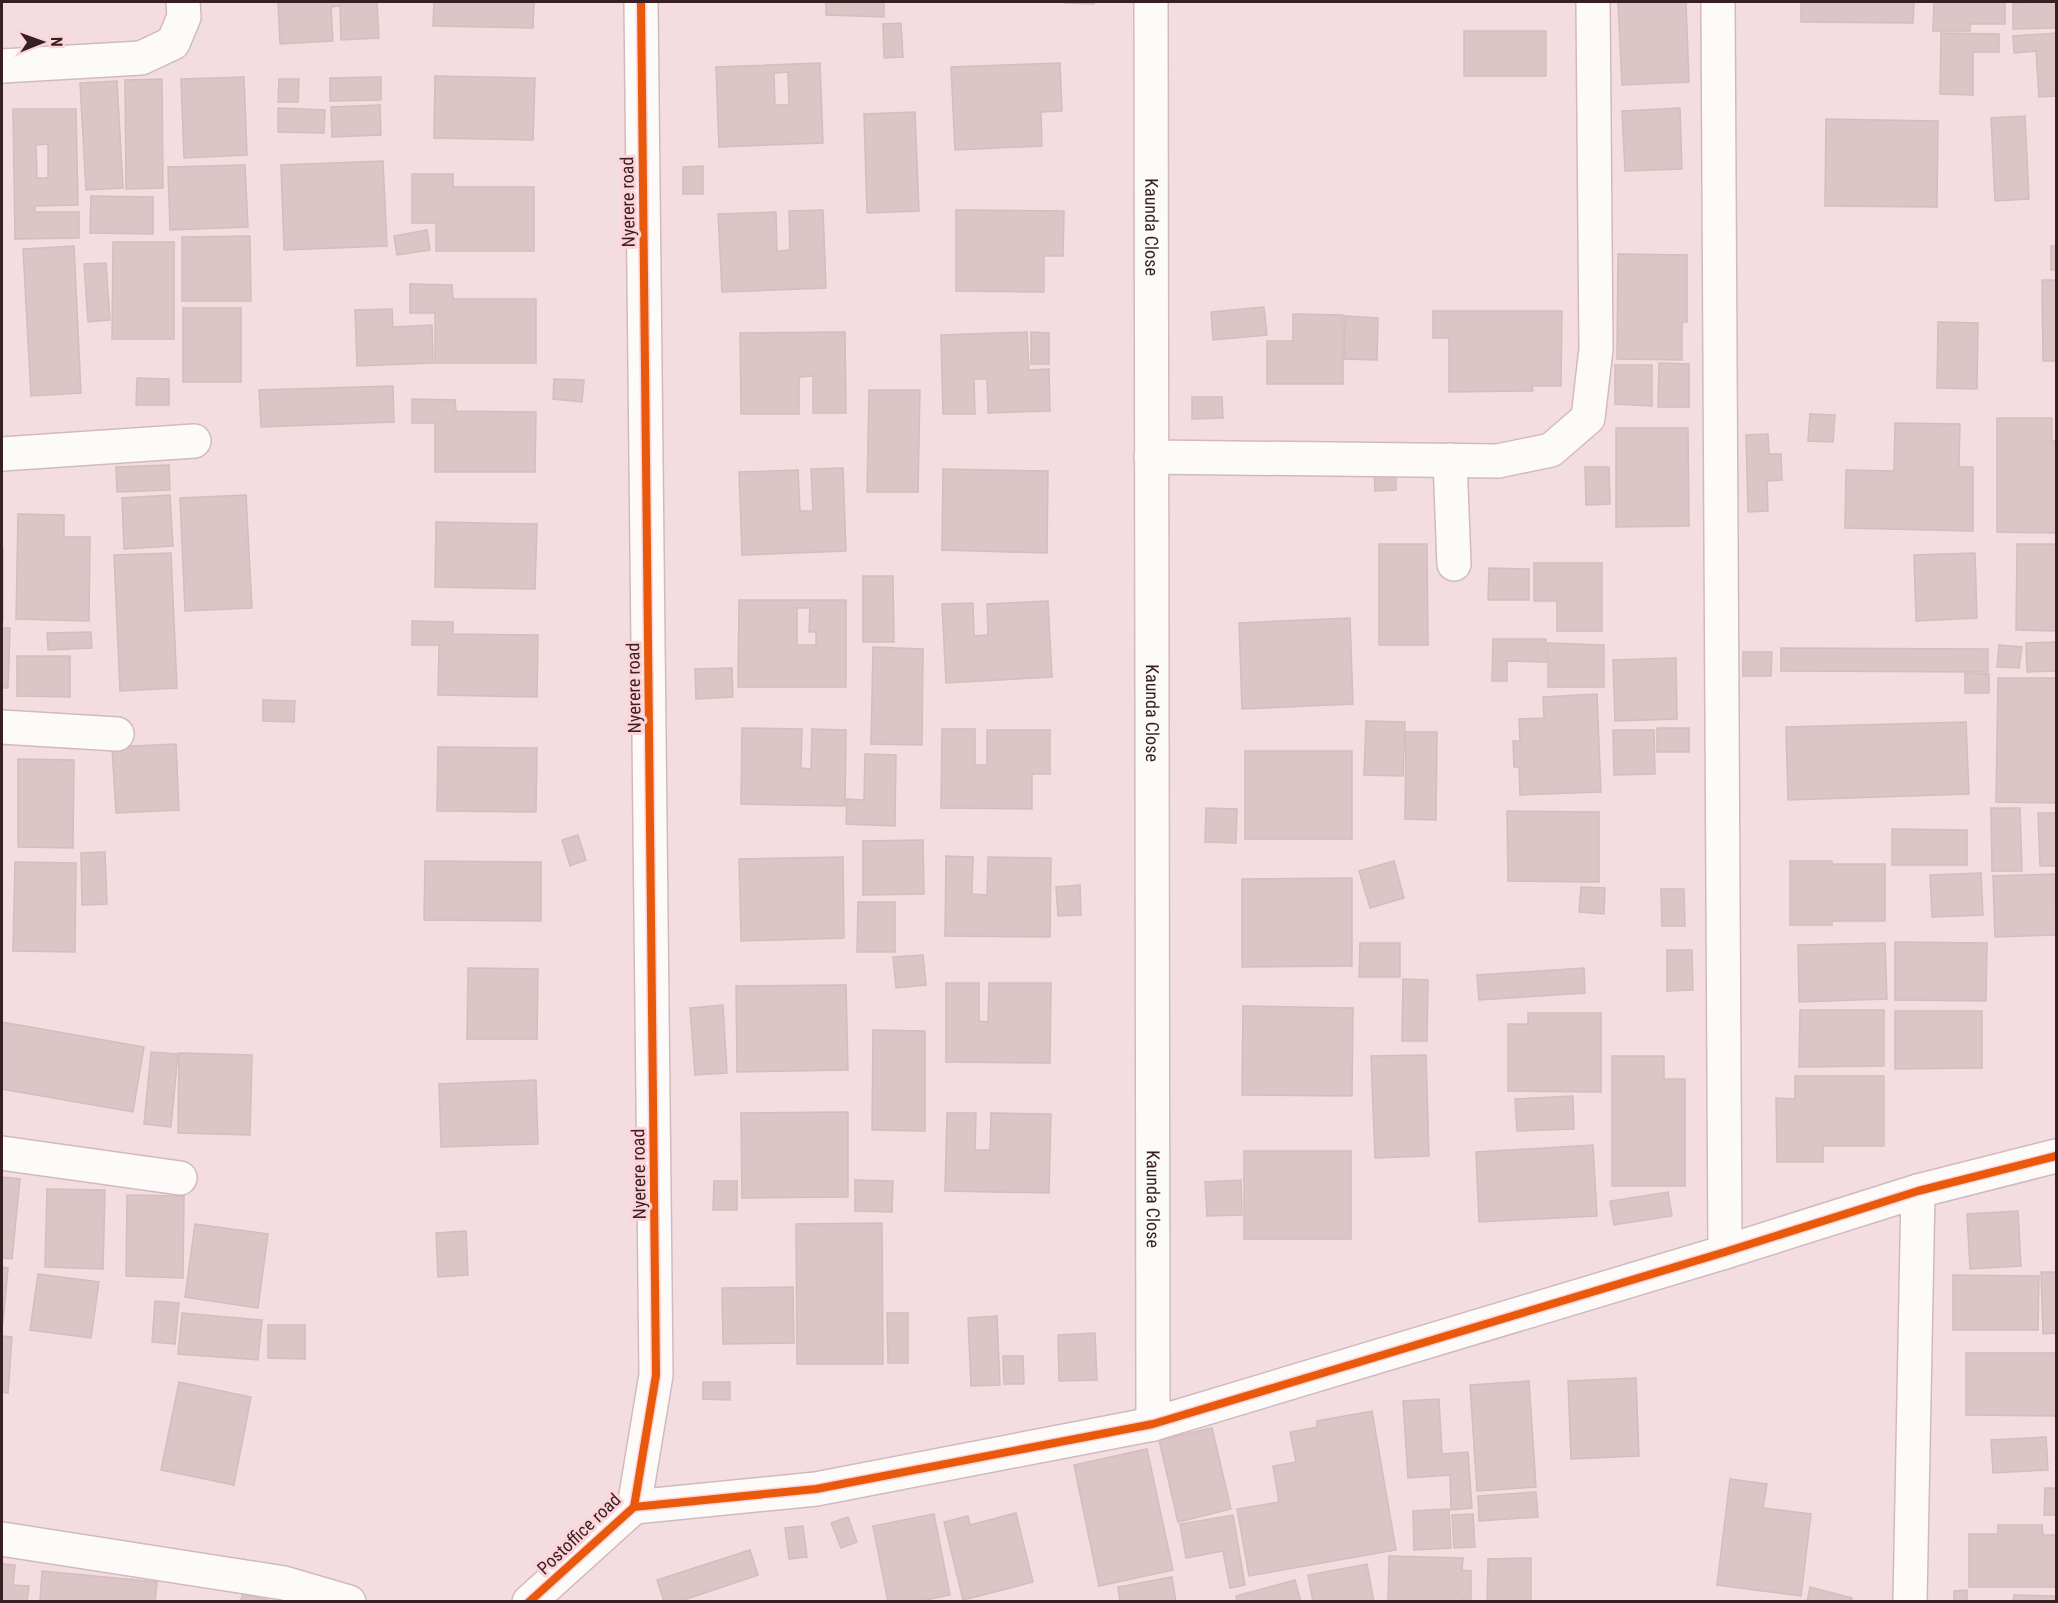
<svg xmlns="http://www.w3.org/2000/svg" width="2058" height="1603" viewBox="0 0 2058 1603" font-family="'Roboto Condensed',sans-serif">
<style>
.building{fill:#dcc5c6;stroke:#d4bdbc;stroke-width:1.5;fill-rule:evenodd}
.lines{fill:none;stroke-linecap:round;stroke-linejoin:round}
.minor-casing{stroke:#d1babe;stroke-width:36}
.tertiary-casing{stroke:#d1babe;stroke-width:36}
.minor{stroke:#fdfafa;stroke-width:33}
.tertiary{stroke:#fdfafa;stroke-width:33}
.cycleway-casing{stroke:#fdd4d9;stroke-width:11}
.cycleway{stroke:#e8590c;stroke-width:8}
.labels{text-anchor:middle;stroke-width:6;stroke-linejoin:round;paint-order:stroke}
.street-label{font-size:18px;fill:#381f24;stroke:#fdd4d9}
</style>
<rect width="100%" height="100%" fill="#f4dde0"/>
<g class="building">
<polygon points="278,2 377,2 379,38 341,40 340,6 331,7 333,41 280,44"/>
<polygon points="434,2 534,2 533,28 433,26"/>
<polygon points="826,2 884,2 884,17 826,15"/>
<polygon points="1065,2 1094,2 1094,4 1065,3"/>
<polygon points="1618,2 1686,2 1689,82 1622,85"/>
<polygon points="1801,2 1914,2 1913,23 1801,22"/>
<polygon points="1934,2 2005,2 2005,24 1970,24 1970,31 1933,31"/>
<polygon points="2041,2 2056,2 2056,28 2013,29 2013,3"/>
<polygon points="901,23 903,57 884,58 883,24"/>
<rect x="1464" y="31" width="82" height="45"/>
<polygon points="1941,33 1999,34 1999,52 1973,52 1973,95 1940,94"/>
<polygon points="2056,33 2056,96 2039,97 2036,51 2014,53 2013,36"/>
<path d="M820 63 823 143 719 147 716 67ZM788 72 789 105H775L774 73Z"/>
<polygon points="1060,63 1062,111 1041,112 1042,146 955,150 951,67"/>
<polygon points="435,76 535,78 533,140 434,138"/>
<polygon points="244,77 247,155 184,158 181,79"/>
<polygon points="381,77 381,100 330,101 330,78"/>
<polygon points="162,79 163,188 126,189 125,80"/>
<polygon points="279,79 299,79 298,102 278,102"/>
<polygon points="117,81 123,188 86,190 80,83"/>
<polygon points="380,105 381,135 332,137 331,107"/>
<polygon points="278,108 325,110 324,133 278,132"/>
<polygon points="1680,108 1682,169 1625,171 1622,111"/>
<path d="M13 109H76L78 205 35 206V212H79V238L15 239ZM48 144V178H37L36 145Z"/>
<polygon points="915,112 919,211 867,213 864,114"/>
<polygon points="2025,116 2029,199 1995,201 1991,118"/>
<polygon points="1826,119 1938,121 1937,207 1825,206"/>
<polygon points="383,161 387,246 284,250 281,165"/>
<polygon points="245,165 248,227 170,230 168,167"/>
<polygon points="703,166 703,194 683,194 683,167"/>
<polygon points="412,174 453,174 453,187 534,187 534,251 436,251 436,223 412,223"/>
<polygon points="91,196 153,197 153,234 90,233"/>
<polygon points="823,210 826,288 722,292 718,214 776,212 777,251 790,250 789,211"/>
<polygon points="956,210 1064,211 1063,256 1044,256 1044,292 956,291"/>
<polygon points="427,230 430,250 397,255 394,236"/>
<polygon points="250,236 251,301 182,301 182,237"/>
<polygon points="113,242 174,242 174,339 112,339"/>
<polygon points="74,246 81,393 31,396 23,249"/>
<rect x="2051" y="246" width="5" height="24"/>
<polygon points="1618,254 1687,255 1687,322 1682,322 1682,360 1617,359"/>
<polygon points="106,263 110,320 88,322 84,264"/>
<polygon points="2042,280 2056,280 2056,361 2043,361"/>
<polygon points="410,284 452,285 453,299 536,299 536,363 435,363 435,313 410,313"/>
<polygon points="1264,307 1267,335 1213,340 1211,312"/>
<rect x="183" y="308" width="58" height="74"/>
<polygon points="392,309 393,327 432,325 433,363 357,366 355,310"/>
<polygon points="1433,311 1562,311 1561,386 1532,386 1533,391 1449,392 1449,338 1433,338"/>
<polygon points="1293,314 1343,315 1343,384 1267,384 1267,341 1293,341"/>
<polygon points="1345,316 1378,318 1377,360 1344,359"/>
<polygon points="1938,322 1978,323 1977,389 1937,388"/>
<polygon points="845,332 846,413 813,413 813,376 799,377 799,414 741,414 740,333"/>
<polygon points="1027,332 1029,370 1049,369 1050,411 988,413 987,379 974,379 975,414 943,414 941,335"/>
<polygon points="1031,332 1049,333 1049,364 1031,364"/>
<polygon points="1659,363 1689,364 1689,407 1658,407"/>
<polygon points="1615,365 1652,365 1652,406 1615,404"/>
<polygon points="137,378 169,379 169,405 136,405"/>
<polygon points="554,379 584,380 582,402 553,399"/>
<polygon points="393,386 394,422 261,427 259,390"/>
<polygon points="869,390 920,390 918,492 867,492"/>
<polygon points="1192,397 1222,397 1223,418 1192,419"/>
<polygon points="412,399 455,400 456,411 536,412 535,472 435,472 435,423 412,423"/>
<polygon points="1810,414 1835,415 1833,442 1808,441"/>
<polygon points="1997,418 2052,418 2052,441 2056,441 2056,533 1997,532"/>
<polygon points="1895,423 1960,424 1959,467 1973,467 1973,531 1845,528 1846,470 1894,471"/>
<polygon points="1616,428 1688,428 1689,526 1616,527"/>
<polygon points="1768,434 1769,454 1781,454 1782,480 1767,481 1768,511 1748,512 1746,435"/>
<polygon points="169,465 170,490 117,492 116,467"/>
<polygon points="1585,467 1609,467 1610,504 1586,505"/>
<polygon points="843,468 846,551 742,555 739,472 798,470 800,511 813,511 811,469"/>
<polygon points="943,469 1048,471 1047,553 942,550"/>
<polygon points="1374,470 1396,470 1396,490 1375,491"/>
<polygon points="170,495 173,546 124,549 122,498"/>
<polygon points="246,495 252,608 185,611 180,498"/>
<polygon points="18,514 64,515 64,537 90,537 89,621 16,619"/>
<polygon points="436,522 537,524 535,589 435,587"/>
<polygon points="1379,544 1427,544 1428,645 1379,645"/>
<polygon points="2017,544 2056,544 2056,631 2016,630"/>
<rect x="2" y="548" width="1" height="73"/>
<polygon points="171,553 177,688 120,691 114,555"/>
<polygon points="1975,553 1977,618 1916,621 1914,555"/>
<polygon points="1534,563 1602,563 1602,631 1557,631 1557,601 1534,601"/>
<polygon points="1489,568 1529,569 1529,600 1488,600"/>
<polygon points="863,576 893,576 894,642 863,642"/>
<path d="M739 600H846V687H738ZM797 608H810L809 632H816V645H797Z"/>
<polygon points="1048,601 1052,677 946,683 942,604 973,603 974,636 988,635 987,604"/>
<polygon points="1350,618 1353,704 1242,709 1239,623"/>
<polygon points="412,621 453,622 453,634 538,635 537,697 438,695 439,645 412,645"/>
<polygon points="2,628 10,628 8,688 2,688"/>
<polygon points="91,632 92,648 48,650 47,633"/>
<polygon points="1493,639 1546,639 1546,662 1507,661 1507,681 1492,681"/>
<polygon points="2056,642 2056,671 2027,672 2026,643"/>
<polygon points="1548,643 1604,645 1604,687 1548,687"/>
<polygon points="1999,645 2022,647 2019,668 1997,667"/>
<polygon points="873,647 923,649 922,745 871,744"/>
<polygon points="1781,648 1988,649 1988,672 1781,671"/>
<polygon points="1743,652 1772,652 1771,676 1743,676"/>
<polygon points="17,656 70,656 70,697 17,696"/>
<polygon points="1676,658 1677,719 1615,721 1613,660"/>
<polygon points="732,668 733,697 696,699 695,669"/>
<polygon points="1965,673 1989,674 1989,693 1965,693"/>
<polygon points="1998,678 2056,678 2056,803 1996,802"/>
<polygon points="1597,694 1601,792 1520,795 1519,767 1514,767 1513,741 1520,741 1519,719 1544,718 1543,697"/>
<polygon points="263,700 295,701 294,722 263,721"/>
<polygon points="1366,721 1405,722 1403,776 1364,775"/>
<polygon points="1966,722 1969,794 1788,800 1786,727"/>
<polygon points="742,728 802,729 801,768 811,769 812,729 846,730 845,806 741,804"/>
<rect x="1657" y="728" width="32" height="24"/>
<polygon points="942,729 975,729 975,765 987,765 987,730 1050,730 1050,774 1032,774 1032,809 941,808"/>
<polygon points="1613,730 1654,730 1655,774 1614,775"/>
<polygon points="1406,732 1437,732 1436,820 1405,819"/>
<polygon points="176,744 179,810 116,813 112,747"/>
<polygon points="438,747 537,748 536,812 437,811"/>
<rect x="1245" y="751" width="107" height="88"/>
<polygon points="865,754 896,755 895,826 846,824 847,799 864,800"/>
<polygon points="18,759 74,760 73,848 18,847"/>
<polygon points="1206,808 1237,809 1236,843 1205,842"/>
<polygon points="1991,808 2020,808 2022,871 1992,871"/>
<polygon points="1507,811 1599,812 1599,882 1508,881"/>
<polygon points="2038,813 2056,813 2056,866 2040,866"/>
<polygon points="1892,829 1967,830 1967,865 1892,865"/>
<polygon points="578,835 586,860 570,866 562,840"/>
<polygon points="923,840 924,894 863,895 863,841"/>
<polygon points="105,852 107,904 82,905 81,853"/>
<polygon points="946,856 973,857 972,894 987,895 988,857 1051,858 1050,937 945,936"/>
<polygon points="843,857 844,938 741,941 739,859"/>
<polygon points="425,861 541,862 541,921 424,920"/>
<polygon points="1394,861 1404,898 1370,908 1359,871"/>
<polygon points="1790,861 1832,861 1832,864 1885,864 1885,921 1832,921 1832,925 1790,925"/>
<polygon points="15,862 76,863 75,952 13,951"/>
<polygon points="1981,873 1983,915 1932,917 1930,875"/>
<polygon points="2055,874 2056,935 1995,937 1993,876"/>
<polygon points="1352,878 1352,966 1242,967 1242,879"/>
<polygon points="1080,885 1081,915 1058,916 1056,887"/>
<polygon points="1581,887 1605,888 1604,914 1579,912"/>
<polygon points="1661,889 1684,889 1685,926 1662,926"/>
<polygon points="858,902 895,902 895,952 857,952"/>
<polygon points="1895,942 1987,943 1986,1001 1895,1000"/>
<polygon points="1360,943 1400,943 1400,977 1359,977"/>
<polygon points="1885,943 1887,999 1799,1002 1798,945"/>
<polygon points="1667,950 1692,950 1693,990 1667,991"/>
<polygon points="923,955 926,985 896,988 893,957"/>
<polygon points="468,968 538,969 537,1039 467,1039"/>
<polygon points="1584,968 1585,993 1479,1000 1477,975"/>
<polygon points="1403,979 1428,980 1427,1041 1402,1041"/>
<polygon points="946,983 979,983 979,1021 988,1022 989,983 1051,983 1050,1063 946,1062"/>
<polygon points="846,985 848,1070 737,1072 736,986"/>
<polygon points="723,1005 727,1073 695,1075 690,1008"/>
<polygon points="1243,1006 1353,1008 1352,1096 1242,1095"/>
<polygon points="1800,1010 1884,1010 1884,1066 1799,1067"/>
<polygon points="1895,1011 1982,1011 1982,1068 1895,1069"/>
<polygon points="1528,1013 1601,1013 1601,1092 1508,1091 1508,1024 1528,1024"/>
<polygon points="2,1022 144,1047 133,1112 2,1089"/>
<polygon points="873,1030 925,1031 925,1131 872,1130"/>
<polygon points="151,1052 178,1054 171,1127 144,1124"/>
<polygon points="179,1053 252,1055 250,1135 178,1133"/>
<polygon points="1426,1055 1429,1156 1375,1158 1371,1056"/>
<polygon points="1612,1056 1664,1056 1664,1079 1685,1079 1685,1186 1612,1186"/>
<polygon points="1795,1076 1884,1076 1884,1146 1823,1146 1823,1162 1777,1162 1776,1098 1795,1099"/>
<polygon points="536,1080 538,1144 441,1147 439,1084"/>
<polygon points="1573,1096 1574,1129 1517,1131 1515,1099"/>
<polygon points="848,1112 848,1197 742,1198 741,1113"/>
<polygon points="947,1113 976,1113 975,1150 990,1150 991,1113 1051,1114 1049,1193 945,1191"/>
<polygon points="1593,1145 1597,1216 1479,1222 1476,1152"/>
<rect x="1244" y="1151" width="107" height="88"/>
<polygon points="2,1177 20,1179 12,1259 2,1258"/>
<polygon points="855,1180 893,1181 892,1212 855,1211"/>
<polygon points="1241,1180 1242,1215 1207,1216 1205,1182"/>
<polygon points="714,1181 737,1181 737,1210 713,1210"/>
<polygon points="47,1189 105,1190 103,1269 45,1267"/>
<polygon points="1668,1192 1672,1216 1614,1225 1610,1201"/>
<polygon points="127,1195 184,1196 183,1278 126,1276"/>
<polygon points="2018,1211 2021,1266 1970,1269 1967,1214"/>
<polygon points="882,1223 883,1364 797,1364 796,1224"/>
<polygon points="195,1224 268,1234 258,1308 185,1297"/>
<polygon points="466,1231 468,1275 438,1277 436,1233"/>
<polygon points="2,1267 8,1268 3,1323 2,1323"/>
<polygon points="2041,1272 2056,1272 2056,1333 2043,1334"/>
<polygon points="38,1274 99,1282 91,1338 30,1330"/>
<polygon points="1953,1275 2039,1276 2038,1330 1953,1330"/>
<polygon points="793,1287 794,1343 723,1344 722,1288"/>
<polygon points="155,1301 179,1303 175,1344 152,1342"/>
<polygon points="182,1313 262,1320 258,1360 178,1354"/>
<polygon points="887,1313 908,1313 908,1363 888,1363"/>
<polygon points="997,1316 1000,1385 971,1386 968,1318"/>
<polygon points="268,1325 305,1325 305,1359 268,1358"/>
<polygon points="1095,1333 1097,1380 1059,1381 1058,1335"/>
<polygon points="2,1336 12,1337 8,1393 2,1392"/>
<polygon points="1966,1353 2056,1353 2056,1416 1966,1415"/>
<polygon points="1003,1356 1023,1356 1024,1384 1004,1384"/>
<polygon points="1636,1378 1639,1456 1571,1459 1568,1381"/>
<polygon points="1529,1381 1536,1487 1477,1491 1470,1385"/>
<polygon points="179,1382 251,1397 234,1485 161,1470"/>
<polygon points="703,1382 730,1382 730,1400 703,1399"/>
<polygon points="1439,1399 1442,1454 1468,1452 1472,1508 1451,1510 1450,1475 1408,1478 1403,1401"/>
<polygon points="1372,1411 1396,1550 1249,1576 1237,1509 1279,1502 1273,1466 1296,1462 1290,1432 1317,1427 1317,1421"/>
<polygon points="1212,1428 1231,1509 1178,1522 1159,1440"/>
<polygon points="2046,1437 2048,1470 1993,1473 1991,1440"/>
<polygon points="1147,1449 1173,1570 1099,1586 1074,1465"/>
<polygon points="1730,1479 1767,1484 1763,1508 1811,1514 1801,1596 1717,1585"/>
<polygon points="2045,1488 2056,1488 2056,1515 2044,1515"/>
<polygon points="1536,1492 1538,1517 1479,1521 1478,1496"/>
<polygon points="1449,1509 1451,1548 1414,1550 1413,1511"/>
<polygon points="1016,1513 1033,1582 963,1600 944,1522 968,1516 970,1525"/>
<polygon points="934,1514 950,1595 916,1602 888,1602 873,1526"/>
<polygon points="1473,1514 1475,1547 1454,1548 1452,1515"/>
<polygon points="1233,1515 1245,1585 1230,1588 1223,1551 1186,1558 1180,1524"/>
<polygon points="848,1517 857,1542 841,1548 831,1523"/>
<polygon points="1998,1525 2042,1525 2043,1535 2056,1535 2056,1587 1969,1587 1969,1534 1998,1534"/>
<polygon points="803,1526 807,1557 789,1559 785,1528"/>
<polygon points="750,1550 758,1575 678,1602 664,1602 657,1580"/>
<polygon points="1389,1556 1463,1558 1462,1570 1471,1571 1471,1599 1462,1599 1462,1602 1388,1602"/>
<polygon points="1531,1558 1531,1602 1487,1602 1488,1559"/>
<polygon points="2,1564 15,1565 13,1585 29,1586 27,1602 2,1602"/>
<polygon points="1367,1564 1374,1602 1313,1602 1308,1575"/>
<polygon points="42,1571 157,1582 155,1602 40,1602"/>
<polygon points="1172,1577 1176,1602 1120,1602 1118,1587"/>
<polygon points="1295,1580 1301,1602 1237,1602 1236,1596"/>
<polygon points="1810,1587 1852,1598 1851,1602 1807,1602"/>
<polygon points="1967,1590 1967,1602 1954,1602 1954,1591"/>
<polygon points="243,1594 272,1601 240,1602"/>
<polygon points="2014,1595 2056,1596 2056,1602 2013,1602"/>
</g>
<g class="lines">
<defs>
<g id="minor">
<path id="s1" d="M1151 2 1153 1424"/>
<polyline points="1718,2 1725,1252"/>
<polyline points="2,66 141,58 173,43 184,17 183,2"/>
<polyline points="2,454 194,441"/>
<polyline points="1151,457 1498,461 1551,450 1588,418 1596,349 1593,2"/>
<polyline points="1450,460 1454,564"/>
<polyline points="2,727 117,734"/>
<polyline points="2,1153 180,1178"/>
<polyline points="634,1507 816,1489 1153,1424 1725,1252 1918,1191 2056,1156"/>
<polyline points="2,1539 284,1583 349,1602"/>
<polyline points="1910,1602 1918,1191"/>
</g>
<polyline id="tertiary" points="529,1602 634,1507 656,1375 641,2"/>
</defs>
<use href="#minor" class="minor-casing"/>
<use href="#tertiary" class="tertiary-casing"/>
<use href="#minor" class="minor"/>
<use href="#tertiary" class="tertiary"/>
<defs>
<g id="cycleway">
<polyline points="634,1507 816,1489 1153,1424 1725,1252 1918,1191 2056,1156"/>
<polyline points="529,1602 634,1507 656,1375 641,2"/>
</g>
</defs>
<use href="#cycleway" class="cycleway-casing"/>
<use href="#cycleway" class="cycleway"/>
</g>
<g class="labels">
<g class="street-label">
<text transform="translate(628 202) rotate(-91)" y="6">Nyerere road</text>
<text dy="6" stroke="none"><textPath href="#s1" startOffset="225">Kaunda Close</textPath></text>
<text transform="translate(634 688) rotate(-91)" y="6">Nyerere road</text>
<text dy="6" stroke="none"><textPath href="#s1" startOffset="711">Kaunda Close</textPath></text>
<text transform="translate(639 1174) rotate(-91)" y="6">Nyerere road</text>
<text dy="6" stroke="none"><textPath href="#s1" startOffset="1197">Kaunda Close</textPath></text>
<text transform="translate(579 1534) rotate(-44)" y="6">Postoffice road</text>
</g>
</g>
<rect width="2058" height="1603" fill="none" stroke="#381f24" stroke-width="6"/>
<g transform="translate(42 42) rotate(89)" stroke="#fdd4d9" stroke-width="4.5" paint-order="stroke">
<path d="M0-4.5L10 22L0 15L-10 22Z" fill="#381f24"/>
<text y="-9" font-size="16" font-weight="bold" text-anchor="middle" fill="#381f24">N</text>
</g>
</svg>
